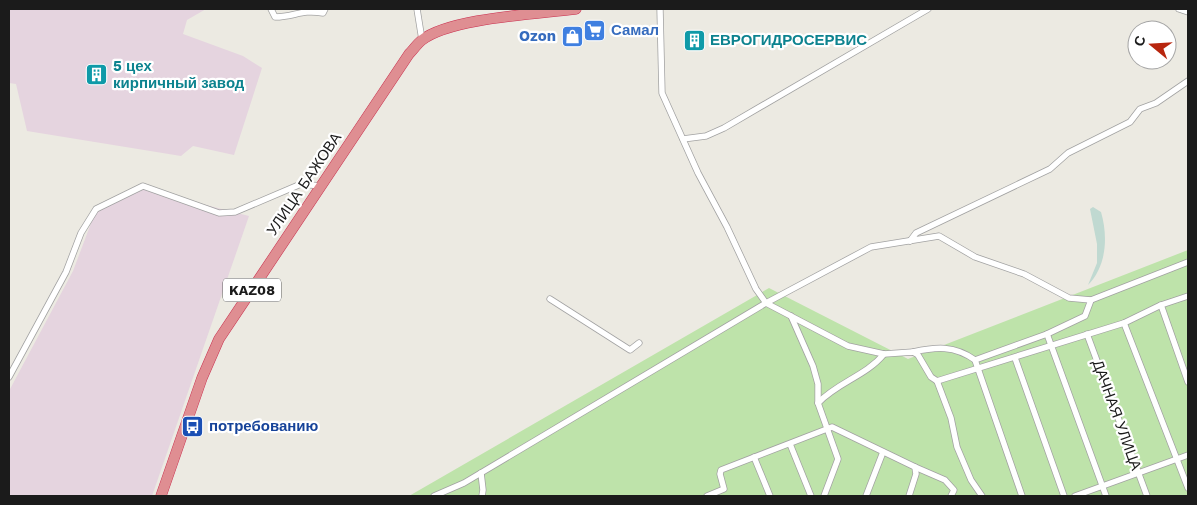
<svg xmlns="http://www.w3.org/2000/svg" width="1197" height="505" viewBox="0 0 1197 505" font-family="'Work Sans',sans-serif">
<style>
.industrial{fill:#e5d4df}
.grass{fill:#bee3aa}
.wetland{fill:#c0d9d1}
.lines{fill:none;stroke-linecap:round;stroke-linejoin:round}
.street-casing{stroke:#a2a2a2;stroke-width:7}
.highway-casing{stroke:#c9304f;stroke-width:11}
.street{stroke:#fff;stroke-width:5.5}
.highway{stroke:#df8e92;stroke-width:10}
.labels{text-anchor:middle;stroke-width:4.5;stroke-linejoin:round;paint-order:stroke}
.shield{fill:#fff;stroke:#5f5f5f;stroke-width:1}
.shield-label{font-size:14px;font-weight:bold;fill:#1b1b1b}
.shop-label{font-size:15px;font-weight:bold;fill:#366cbe;stroke:#fff;text-anchor:start}
.culture-label{font-size:15px;font-weight:bold;fill:#0d838f;stroke:#fff;text-anchor:start}
.street-label{font-size:15px;fill:#1b1b1b;stroke:#fff}
.transit-label{font-size:15px;font-weight:bold;fill:#164399;stroke:#fff;text-anchor:start}
</style>
<rect width="100%" height="100%" fill="#eceae2"/>
<g class="industrial">
<polygon points="9,9 206,9 187,20 183,34 243,56 262,68 234,155 193,146 181,156 27,131 16,84 9,83"/>
<polygon points="143,189 249,216 152,496 9,496 9,391 73,271 96,210"/>
</g>
<polygon class="grass" points="1188,250 1188,496 409,496 769,288 908,359"/>
<path class="wetland" d="M1093 207 1101 212C1108 236 1107 266 1088 285L1097 263V244L1090 209Z"/>
<g class="lines">
<defs>
<g id="street">
<path d="M271 9 275 17C295 17 301 9 323 13L325 9"/>
<polyline points="417,9 422,40"/>
<polyline points="660,9 662,93 698,173 727,227 756,289 766,303 848,346 884,354 913,352 918,355 931,377 937,381 1124,323 1161,305 1188,296"/>
<polyline points="1179,9 1188,12"/>
<polyline points="683,139 706,136 724,128 928,9"/>
<polyline points="910,241 916,233 1050,169 1068,153 1130,122 1140,109 1156,103 1188,81"/>
<polyline points="550,299 630,350 639,343"/>
<polyline points="1161,305 1188,382"/>
<polyline points="791,316 813,366 818,384 818,403 838,459 824,496"/>
<polyline points="1124,323 1188,488"/>
<polyline points="1047,334 1085,316 1091,300"/>
<polyline points="1087,334 1147,496"/>
<path d="M913 352C936 347 954 345 975 360L1022 496"/>
<polyline points="1015,358 1064,496"/>
<polyline points="975,360 1047,334 1106,496"/>
<polyline points="9,377 66,272 81,233 96,209 143,186 219,213 235,212 301,184 321,186"/>
<polyline points="937,381 951,418 957,447 971,480 982,496"/>
<path d="M818 403C838 382 866 376 884 354"/>
<polyline points="790,444 811,496"/>
<polyline points="754,457 770,496"/>
<polyline points="915,467 945,480 954,490 951,496"/>
<polyline points="481,473 483,490 482,496"/>
<polyline points="434,496 464,483 766,303 871,247 939,236 975,257 1024,274 1069,298 1091,300 1188,262"/>
<polyline points="707,496 724,489 720,474 721,470 832,427 915,467 916,474 909,496"/>
<polyline points="866,496 883,452"/>
<polyline points="1075,496 1188,455"/>
</g>
<path id="highway" d="M161 496 202 378 219 339 409 54C413 50 417 44 422 40 450 18 538 14 576 9"/>
</defs>
<use href="#street" class="street-casing"/>
<use href="#highway" class="highway-casing"/>
<use href="#street" class="street"/>
<use href="#highway" class="highway"/>
</g>
<defs>
<symbol id="supermarket-square" viewBox="-11 -11 22 22"><rect x="-9" y="-9" width="18" height="18" rx="4" fill="#3f7fe0" stroke="#fff"/><path d="M-6-5.5h2.5l.6 2H6L4.5 2H-2.5L-4.4-4H-6ZM-1.5 3.2a1.3 1.3 0 1 0 .1 0ZM3 3.2a1.3 1.3 0 1 0 .1 0Z" fill="#fff"/></symbol>
<symbol id="shop-square" viewBox="-11 -11 22 22"><rect x="-9" y="-9" width="18" height="18" rx="4" fill="#3f7fe0" stroke="#fff"/><path d="M-5-2.5h2.3a2.7 3.5 0 0 1 5.4 0H5L5.5 6h-11ZM-1.5-2.5h3a1.5 2.3 0 0 0-3 0Z" fill="#fff"/></symbol>
<symbol id="building-square" viewBox="-11 -11 22 22"><rect x="-9" y="-9" width="18" height="18" rx="4" fill="#0f9aa8" stroke="#fff"/><path d="M-4-6H4V6H1V3H-1V6H-4ZM-2.5-4.3h1.7v1.8h-1.7ZM.8-4.3h1.7v1.8H.8ZM-2.5-1h1.7V.8h-1.7ZM.8-1h1.7V.8H.8Z" fill="#fff"/></symbol>
<symbol id="bus-square" viewBox="-11 -11 22 22"><rect x="-9" y="-9" width="18" height="18" rx="4" fill="#1a4fb4" stroke="#fff"/><path d="M-5-6H5V4H4V6H2V4H-2V6H-4V4H-5ZM-3.5-4V0h7V-4ZM-3.5 1.2v1.5H-2V1.2ZM2 1.2v1.5H3.5V1.2Z" fill="#fff"/></symbol>
</defs>
<g fill-rule="evenodd">
<use href="#supermarket-square" x="582" y="18" width="25" height="25"/>
<use href="#shop-square" x="560" y="24" width="25" height="25"/>
<use href="#building-square" x="682" y="28" width="25" height="25"/>
<use href="#building-square" x="84" y="62" width="25" height="25"/>
<use href="#bus-square" x="180" y="414" width="25" height="25"/>
</g>
<g class="labels">
<rect class="shield" x="223" y="278.5" width="58" height="23" rx="4"/>
<g class="shield-label">
<text x="252" y="295">KAZ08</text>
</g>
<g class="shop-label">
<text x="611" y="35">Самал</text>
<text x="556" y="41" text-anchor="end">Ozon</text>
</g>
<g class="culture-label">
<text x="710" y="45">ЕВРОГИДРОСЕРВИС</text>
<text x="113" y="71">5 цех<tspan x="113" dy="17">кирпичный завод</tspan></text>
</g>
<g class="street-label">
<text transform="translate(304 184) rotate(-56)" y="5">УЛИЦА БАЖОВА</text>
<text transform="translate(1117 415) rotate(70)" y="5">ДАЧНАЯ УЛИЦА</text>
</g>
<g class="transit-label">
<text x="209" y="431">потребованию</text>
</g>
</g>
<rect width="1197" height="505" fill="none" stroke="#1b1b1b" stroke-width="20"/>
<g transform="translate(1152 45) rotate(288)"><circle r="24" fill="#ffffff" stroke="#a4a4a4"/>
<path d="M0-4L9 19L0 12L-9 19Z" fill="#b8260e"/>
<text y="-8" font-size="14" font-weight="bold" text-anchor="middle" fill="#1b1b1b">С</text>
</g>
</svg>
